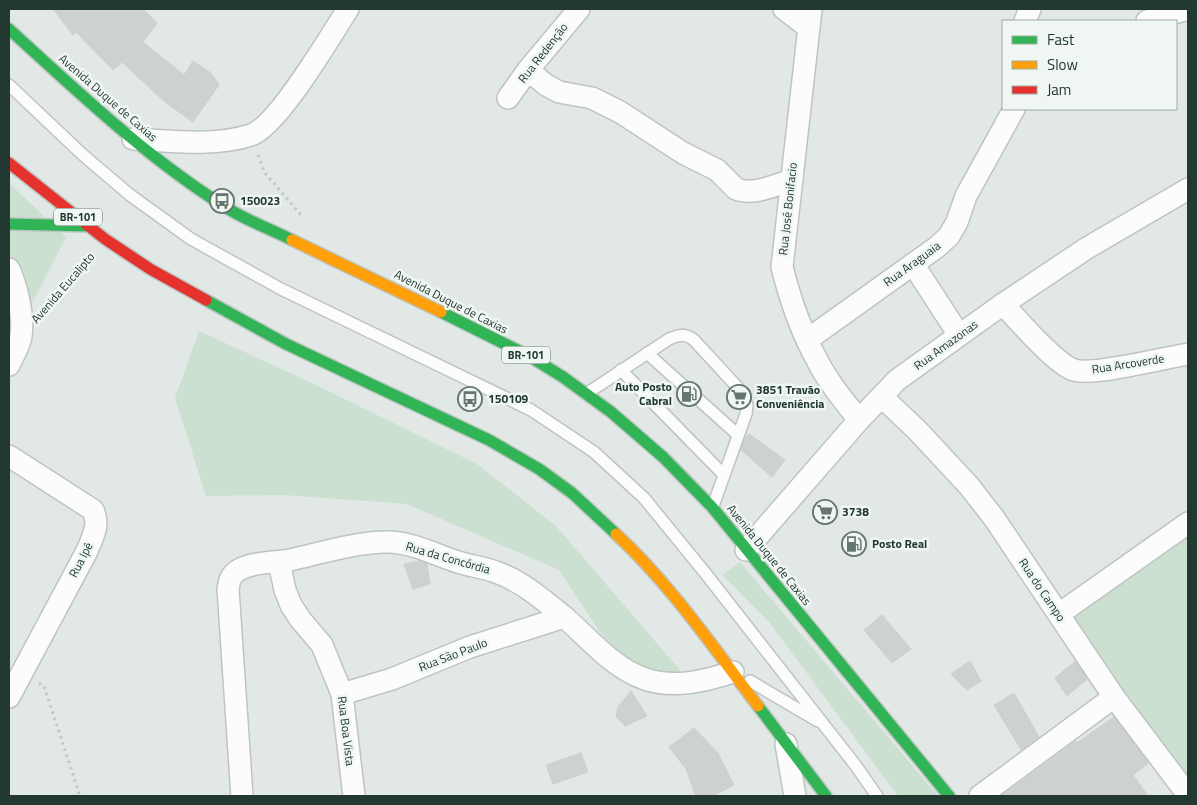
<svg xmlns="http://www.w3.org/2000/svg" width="1197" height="805" viewBox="0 0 1197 805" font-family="'Titillium Web',sans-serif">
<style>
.green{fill:#cce0d1}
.building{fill:#cdd1cf;stroke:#cbd1ce}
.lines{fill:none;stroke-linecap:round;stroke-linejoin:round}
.lane-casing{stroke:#bfc4c2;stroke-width:14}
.street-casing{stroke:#bfc4c2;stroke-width:24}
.fast-casing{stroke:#bcc4c1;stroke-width:14}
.slow-casing{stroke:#bcc4c1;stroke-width:14}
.jam-casing{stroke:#bcc4c1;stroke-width:14}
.path{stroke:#bfc8c4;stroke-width:3;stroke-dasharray:2.5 4;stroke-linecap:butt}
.lane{stroke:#fbfcfb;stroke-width:11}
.street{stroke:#fbfcfb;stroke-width:21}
.fast{stroke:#30b455;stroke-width:11}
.slow{stroke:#ff9f0a;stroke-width:11}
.jam{stroke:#e5322d;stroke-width:11}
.labels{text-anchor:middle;stroke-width:5;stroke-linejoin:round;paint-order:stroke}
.shield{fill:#f0f7f3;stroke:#60726c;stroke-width:1}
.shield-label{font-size:11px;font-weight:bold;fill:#223932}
.street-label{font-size:12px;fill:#223932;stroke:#f0f7f3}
.poi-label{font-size:12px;font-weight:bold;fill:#223932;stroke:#f0f7f3;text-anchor:start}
</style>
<rect width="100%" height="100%" fill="#e2e8e5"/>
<g class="green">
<polygon points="9,183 66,237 27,313 9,254"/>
<polygon points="199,331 314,384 477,464 556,526 685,676 654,690 599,631 559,570 407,504 284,495 206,496 175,398"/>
<polygon points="1188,513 1188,796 1058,606"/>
<polygon points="740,562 938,796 898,796 769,622 722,575"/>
</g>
<g class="building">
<polygon points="53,9 143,9 157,23 143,42 184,75 193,61 211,73 219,85 193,122 165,102 122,62 113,70 76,32 73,35"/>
<polygon points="749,434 785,460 772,477 741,450 745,438"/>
<polygon points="419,561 427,564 430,584 413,589 404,564"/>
<polygon points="882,615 911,649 892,663 864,630"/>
<polygon points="970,661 981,681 967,690 951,674"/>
<polygon points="1075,661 1087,679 1067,696 1055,678"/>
<polygon points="631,691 647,716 625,726 616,717 618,707"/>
<polygon points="1014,693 1039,737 1021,750 994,705"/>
<polygon points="1114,717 1148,763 1133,775 1148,796 1001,796 1076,741 1077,743"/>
<polygon points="694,728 718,753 734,785 713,796 696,796 686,769 669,747"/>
<polygon points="581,753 588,772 553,784 546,765"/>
</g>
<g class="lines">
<defs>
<g id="lane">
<polyline points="9,85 83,155 130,195 191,239 281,289 531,410 594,452 644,498 706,574 856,766 877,796"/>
<polyline points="647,353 738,435"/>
<polyline points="621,370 724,475"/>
<path d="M586 394 669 339C679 335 684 333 694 340L740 390 747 405 746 414 713 506"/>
<polyline points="750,681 818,721"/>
</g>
<g id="street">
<polyline points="784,9 809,28"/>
<path d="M811 9 782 267C790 299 801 331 817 360 828 382 844 401 859 420"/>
<polyline points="1025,21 1030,9"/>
<polyline points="1147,21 1188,9"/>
<path d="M528 70 546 85 559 92 592 98 620 112 683 153 717 170 736 189C753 196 775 185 792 180"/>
<polyline points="508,98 528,70 579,9"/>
<path d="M133 139C171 141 214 147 251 135 278 126 331 35 348 9"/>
<polyline points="913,264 959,335"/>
<path d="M9 269C17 287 24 316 21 336 20 345 13 356 9 365"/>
<path d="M1003 304C1018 320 1055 364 1074 370 1094 376 1164 358 1188 354"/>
<polyline points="807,340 937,247 949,236 957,222 966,196 1014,109"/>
<polyline points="882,397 917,430 969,486 994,518 1114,697 1188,795"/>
<path d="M9 456 93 510C100 525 93 536 87 551L9 697"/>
<polyline points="746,550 859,420 897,380 1003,304 1087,248 1188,189"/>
<polyline points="279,562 285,590 291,605 300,619 322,645 342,694 354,796"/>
<polyline points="1059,614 1188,523"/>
<polyline points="342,694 392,679 470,647 564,617"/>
<polyline points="786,744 795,796"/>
<path d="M242 796 228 589C229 585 229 581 231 578 239 561 274 563 290 560 321 553 360 541 390 542 413 543 434 554 455 561 469 566 483 567 496 572 521 581 541 598 562 615 588 637 612 668 645 679 674 689 705 681 733 672"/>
<polyline points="980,796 1114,697"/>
</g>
<g id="fast">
<path d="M9 29C78 92 147 158 227 208 247 221 271 229 292 240"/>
<polyline points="9,224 89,226"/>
<polyline points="206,300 286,344 489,440 539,469 572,493 616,534"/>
<polyline points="441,312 529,356 563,377 611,412 663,457 712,507 949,796"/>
<polyline points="758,706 826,796"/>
</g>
<g id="slow">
<polyline points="292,240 441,312"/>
<path d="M616 534C671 585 713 647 758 706"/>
</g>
<polyline id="jam" points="9,163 105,239 150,269 206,300"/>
</defs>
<use href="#lane" class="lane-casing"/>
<use href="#street" class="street-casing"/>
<use href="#fast" class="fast-casing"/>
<use href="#slow" class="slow-casing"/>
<use href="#jam" class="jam-casing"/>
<g class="path">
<polyline points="258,155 265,173 302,216"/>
<polyline points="42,313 90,256"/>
<polyline points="39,683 44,686 80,796"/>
</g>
<use href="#lane" class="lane"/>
<use href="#street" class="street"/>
<use href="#fast" class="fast"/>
<use href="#slow" class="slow"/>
<use href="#jam" class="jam"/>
</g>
<defs>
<symbol id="bus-ring" viewBox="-11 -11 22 22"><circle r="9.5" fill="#f0f7f3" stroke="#657671" stroke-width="1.5"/><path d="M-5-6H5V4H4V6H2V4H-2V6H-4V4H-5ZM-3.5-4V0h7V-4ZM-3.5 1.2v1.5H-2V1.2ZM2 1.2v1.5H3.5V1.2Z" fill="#657671"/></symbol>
<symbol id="fuel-ring" viewBox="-11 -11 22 22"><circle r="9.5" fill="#f0f7f3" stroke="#657671" stroke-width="1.5"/><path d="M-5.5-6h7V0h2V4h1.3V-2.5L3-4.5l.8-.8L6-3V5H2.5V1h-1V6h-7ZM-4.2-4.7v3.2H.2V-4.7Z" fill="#657671"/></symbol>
<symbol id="supermarket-ring" viewBox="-11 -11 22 22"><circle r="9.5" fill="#f0f7f3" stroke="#657671" stroke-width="1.5"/><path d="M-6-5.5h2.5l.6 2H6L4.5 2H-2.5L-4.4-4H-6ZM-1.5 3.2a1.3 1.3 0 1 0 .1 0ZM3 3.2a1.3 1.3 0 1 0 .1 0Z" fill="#657671"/></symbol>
</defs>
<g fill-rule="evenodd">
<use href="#bus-ring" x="208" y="187" width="28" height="28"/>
<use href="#fuel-ring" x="675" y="380" width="28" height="28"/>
<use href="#supermarket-ring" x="725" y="383" width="28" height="28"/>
<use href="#bus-ring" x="456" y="385" width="28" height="28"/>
<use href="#supermarket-ring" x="811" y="498" width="28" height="28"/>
<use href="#fuel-ring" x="840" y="530" width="28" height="28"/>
</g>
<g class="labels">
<g class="shield">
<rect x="54" y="208.5" width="48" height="17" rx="4"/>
<rect x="502" y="346.5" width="48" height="17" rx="4"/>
</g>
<g class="shield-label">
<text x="78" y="221">BR-101</text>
<text x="526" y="359">BR-101</text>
</g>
<g class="street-label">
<text transform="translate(543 53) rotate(-52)" y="4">Rua Redenção</text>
<text transform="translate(108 98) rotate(41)" y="4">Avenida Duque de Caxias</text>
<text transform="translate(788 209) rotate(-84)" y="4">Rua José Bonifacio</text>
<text transform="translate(912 264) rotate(-36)" y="4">Rua Araguaia</text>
<text transform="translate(63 288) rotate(-49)" y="4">Avenida Eucalipto</text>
<text transform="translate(451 302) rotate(27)" y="4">Avenida Duque de Caxias</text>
<text transform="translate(946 345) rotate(-36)" y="4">Rua Amazonas</text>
<text transform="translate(1128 364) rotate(-9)" y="4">Rua Arcoverde</text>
<text transform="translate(769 555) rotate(51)" y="4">Avenida Duque de Caxias</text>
<text transform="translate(448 558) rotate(16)" y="4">Rua da Concórdia</text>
<text transform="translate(81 560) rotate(-63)" y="4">Rua Ipê</text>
<text transform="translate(1042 590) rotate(56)" y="4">Rua do Campo</text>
<text transform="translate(453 655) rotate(-21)" y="4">Rua São Paulo</text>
<text transform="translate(346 731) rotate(83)" y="4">Rua Boa Vista</text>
</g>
<g class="poi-label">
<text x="240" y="205">150023</text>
<text x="672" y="391" text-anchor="end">Auto Posto<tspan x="672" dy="14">Cabral</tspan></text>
<text x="756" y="394">3851 Travão<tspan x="756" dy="14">Conveniência</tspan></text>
<text x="488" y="403">150109</text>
<text x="842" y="516">3738</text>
<text x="872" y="548">Posto Real</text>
</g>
</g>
<rect width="1197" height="805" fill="none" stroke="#223932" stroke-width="20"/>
<rect x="1002" y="20" width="175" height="90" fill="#f0f7f3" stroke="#9eaba6"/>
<rect x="1012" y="36" width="25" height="8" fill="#30b455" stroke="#9eaba6"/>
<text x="1047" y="45" font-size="15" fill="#223932">Fast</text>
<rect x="1012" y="61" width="25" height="8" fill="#ff9f0a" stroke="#9eaba6"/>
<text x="1047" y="70" font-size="15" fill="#223932">Slow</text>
<rect x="1012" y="86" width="25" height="8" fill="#e5322d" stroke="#9eaba6"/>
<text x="1047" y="95" font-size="15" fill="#223932">Jam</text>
</svg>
